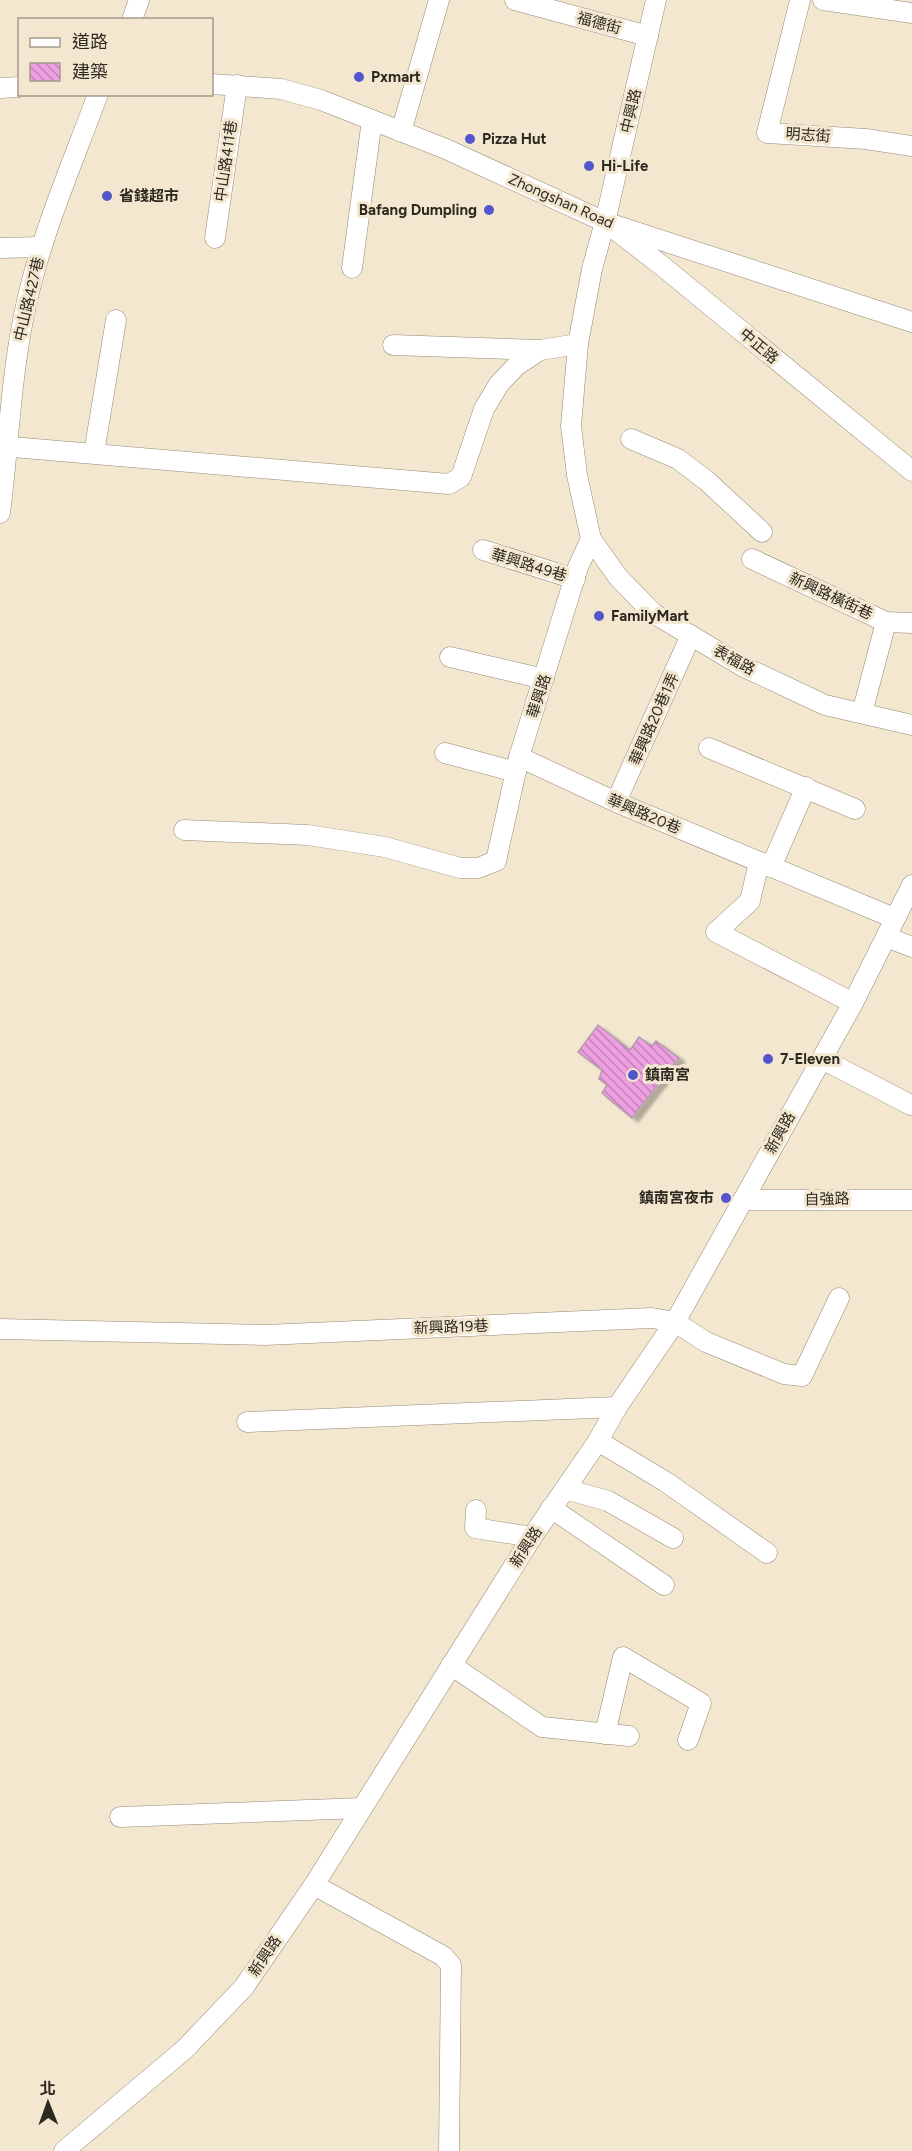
<svg xmlns="http://www.w3.org/2000/svg" width="912" height="2151" viewBox="0 0 912 2151" font-family="Figtree,'Noto Sans TC',sans-serif">
<style>
.building{fill:url(#building-back-hatch);stroke:#b19dae;stroke-width:1.5;filter:url(#shadow)}
.lines{fill:none;stroke-linecap:round;stroke-linejoin:round}
.minor-casing{stroke:#958974;stroke-width:21}
.minor{stroke:#fff;stroke-width:20}
.poi-dot{fill:#5455cc;stroke:#f3e7d0;stroke-width:2}
.labels{text-anchor:middle;stroke-width:6;stroke-linejoin:round;paint-order:stroke}
.street-label{font-size:15px;fill:#2d2820;stroke:#f3e7d0}
.poi-label{font-size:15px;font-weight:bold;fill:#2d2820;stroke:#f3e7d0;text-anchor:start}
</style>
<defs>
<pattern id="building-back-hatch" width="6" height="6" patternUnits="userSpaceOnUse" patternTransform="scale(1.5)"><rect width="6" height="6" fill="#ed9fe1"/><path d="M-1 5l2 2M0 0l6 6M5-1l2 2" fill="none" stroke="#c082b6"/></pattern>
<filter id="shadow"><feDropShadow dx="6" dy="4" stdDeviation="1.5" flood-color="#0004"/></filter>
</defs>
<rect width="100%" height="100%" fill="#f3e7d0"/>
<polygon class="building" points="598,1025 630,1050 639,1037 652,1046 656,1041 679,1058 632,1118 602,1093 607,1085 599,1079 602,1070 578,1052"/>
<g class="lines">
<defs>
<g id="minor">
<polyline points="515,0 648,36"/>
<polyline points="800,0 767,133 866,139 912,146"/>
<polyline points="823,0 912,13"/>
<polyline points="132,20 139,0"/>
<polyline points="212,84 281,89 321,100 446,149 605,222 912,322"/>
<polyline points="0,88 20,87"/>
<polyline points="401,132 439,0"/>
<polyline points="617,231 661,265 912,471"/>
<polyline points="215,238 237,85"/>
<polyline points="0,248 41,247"/>
<polyline points="352,268 372,120"/>
<polyline points="393,345 540,350"/>
<polyline points="631,439 678,459 707,481 762,532"/>
<polyline points="0,446 449,484 461,477 484,409 499,384 516,366 540,350 578,344"/>
<polyline points="94,453 116,320"/>
<path d="M0 513C9 443 11 370 27 301 43 230 73 162 98 94"/>
<polyline points="591,539 618,577 653,613 742,666 825,705 912,725"/>
<polyline points="483,550 575,579"/>
<polyline points="752,559 886,622 912,623"/>
<polyline points="450,657 544,679"/>
<polyline points="862,713 886,622"/>
<polyline points="709,748 855,809"/>
<polyline points="445,753 516,772"/>
<polyline points="519,757 616,802 894,918"/>
<polyline points="616,802 691,635"/>
<polyline points="184,830 308,835 385,847 460,868 478,868 496,861 519,757 578,567 591,539 577,475 571,426 578,344 592,269 605,222 656,0"/>
<polyline points="759,862 750,901 716,932 853,1003"/>
<polyline points="771,867 806,787"/>
<polyline points="886,937 912,947"/>
<polyline points="822,1059 911,1105"/>
<polyline points="743,1200 912,1200"/>
<polyline points="0,1329 265,1335 652,1318 675,1322 706,1342 784,1374 802,1376 839,1298"/>
<polyline points="247,1422 617,1407"/>
<polyline points="598,1441 666,1482 767,1553"/>
<polyline points="565,1489 608,1501 673,1538"/>
<polyline points="551,1508 664,1585"/>
<polyline points="476,1510 475,1528 532,1537"/>
<polyline points="451,1665 542,1727 629,1736"/>
<polyline points="605,1734 623,1657 701,1703 688,1740"/>
<polyline points="120,1817 362,1808"/>
<polyline points="314,1885 443,1956 451,1965 449,2151"/>
<polyline points="64,2151 185,2049 244,1987 314,1885 532,1537 598,1441 617,1407 675,1322 853,1003 912,885"/>
</g>
</defs>
<use href="#minor" class="minor-casing"/>
<use href="#minor" class="minor"/>
</g>
<g class="poi-dot">
<circle cx="359" cy="77" r="6"/>
<circle cx="470" cy="139" r="6"/>
<circle cx="589" cy="166" r="6"/>
<circle cx="107" cy="196" r="6"/>
<circle cx="489" cy="210" r="6"/>
<circle cx="599" cy="616" r="6"/>
<circle cx="768" cy="1059" r="6"/>
<circle cx="633" cy="1075" r="6"/>
<circle cx="726" cy="1198" r="6"/>
</g>
<g class="labels">
<g class="street-label">
<text transform="translate(599 23) rotate(15)" y="5">福德街</text>
<text transform="translate(631 111) rotate(-77)" y="5">中興路</text>
<text transform="translate(808 135) rotate(4)" y="5">明志街</text>
<text transform="translate(226 161) rotate(-82)" y="5">中山路411巷</text>
<text transform="translate(561 201) rotate(24)" y="5">Zhongshan Road</text>
<text transform="translate(29 299) rotate(-77)" y="5">中山路427巷</text>
<text transform="translate(759 346) rotate(40)" y="5">中正路</text>
<text transform="translate(529 565) rotate(17)" y="5">華興路49巷</text>
<text transform="translate(831 596) rotate(25)" y="5">新興路橫街巷</text>
<text transform="translate(734 660) rotate(29)" y="5">表福路</text>
<text transform="translate(539 696) rotate(-72)" y="5">華興路</text>
<text transform="translate(654 719) rotate(-66)" y="5">華興路20巷1弄</text>
<text transform="translate(644 814) rotate(23)" y="5">華興路20巷</text>
<text transform="translate(780 1133) rotate(-61)" y="5">新興路</text>
<text transform="translate(827 1199) rotate(-1)" y="5">自強路</text>
<text transform="translate(451 1327) rotate(-2)" y="5">新興路19巷</text>
<text transform="translate(526 1547) rotate(-57)" y="5">新興路</text>
<text transform="translate(265 1956) rotate(-56)" y="5">新興路</text>
</g>
<g class="poi-label">
<text x="371" y="82">Pxmart</text>
<text x="482" y="144">Pizza Hut</text>
<text x="601" y="171">Hi-Life</text>
<text x="119" y="201">省錢超市</text>
<text x="477" y="215" text-anchor="end">Bafang Dumpling</text>
<text x="611" y="621">FamilyMart</text>
<text x="780" y="1064">7-Eleven</text>
<text x="645" y="1080">鎮南宮</text>
<text x="714" y="1203" text-anchor="end">鎮南宮夜市</text>
</g>
</g>
<rect x="18" y="18" width="195" height="78" fill="#f3e7d0" stroke="#a49b8a" stroke-width="1.5"/>
<rect x="30" y="38" width="30" height="9" fill="#ffffff" stroke="#a49b8a" stroke-width="1.5"/>
<text x="72" y="48" font-size="18" fill="#2d2820">道路</text>
<rect x="30" y="63" width="30" height="18" fill="url(#building-back-hatch)" stroke="#a49b8a" stroke-width="1.5"/>
<text x="72" y="78" font-size="18" fill="#2d2820">建築</text>
<g transform="translate(48 2103) rotate(359)" stroke="#f3e7d0" stroke-width="4.5" paint-order="stroke">
<path d="M0-4.5L10 22L0 15L-10 22Z" fill="#2d2820"/>
<text y="-9" font-size="16" font-weight="bold" text-anchor="middle" fill="#2d2820">北</text>
</g>
</svg>
